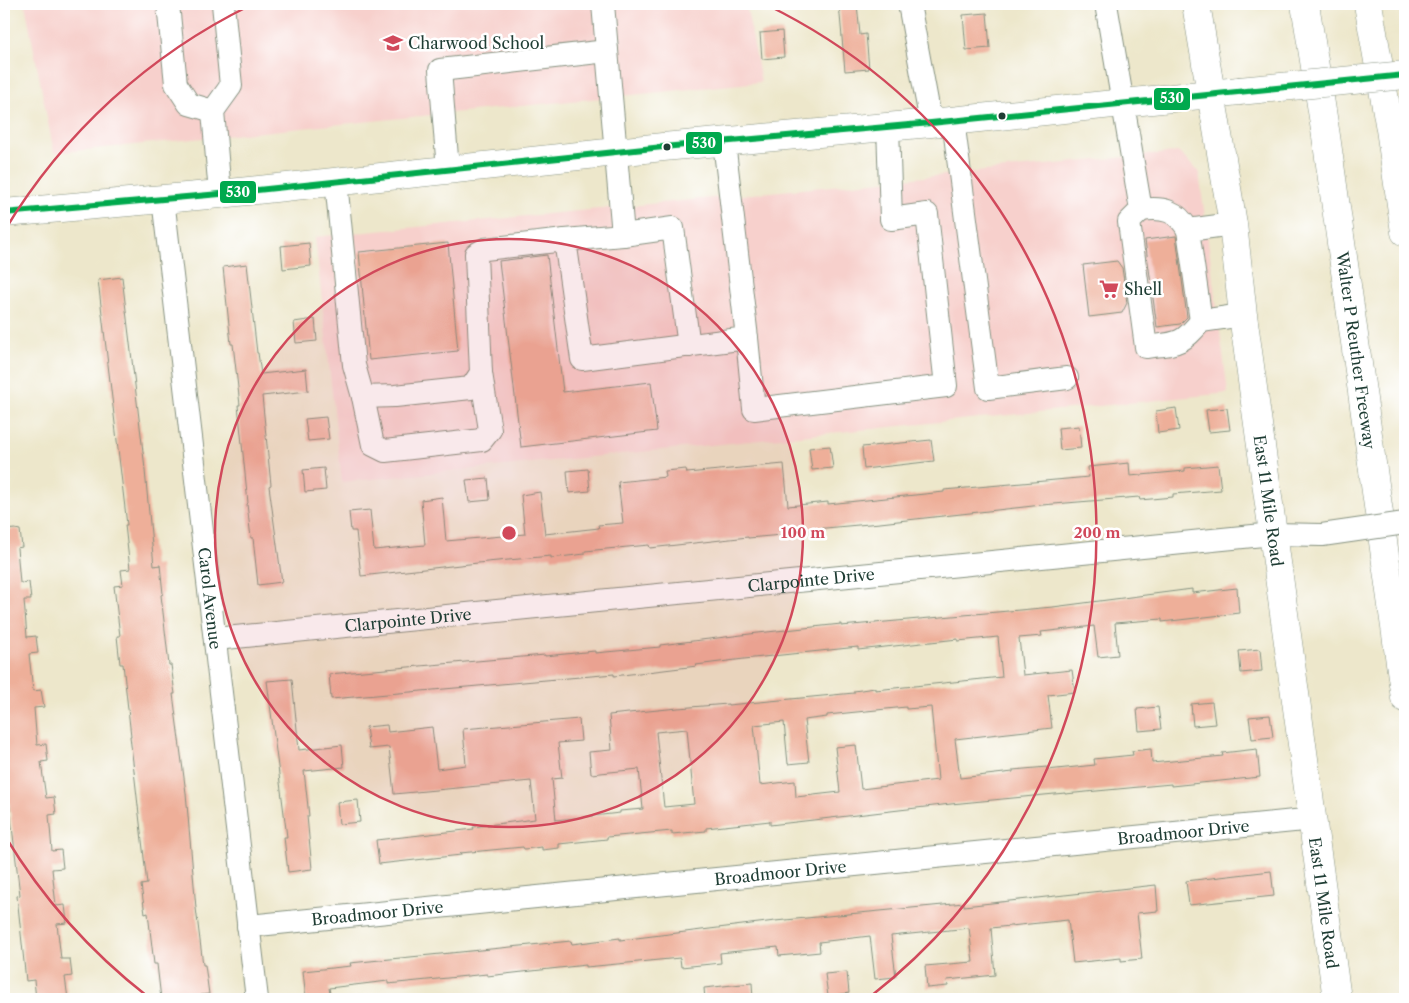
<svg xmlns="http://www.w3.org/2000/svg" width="1409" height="1003" viewBox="0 0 1409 1003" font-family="'Libre Caslon Text',serif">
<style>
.built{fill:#f7d0cc}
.building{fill:#eeaf99;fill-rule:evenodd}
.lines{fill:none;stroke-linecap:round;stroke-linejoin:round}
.minor-casing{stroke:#869280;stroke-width:24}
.major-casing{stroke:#869280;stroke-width:29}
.highway-casing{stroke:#869280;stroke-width:29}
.minor{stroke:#fff;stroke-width:22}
.major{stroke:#fff;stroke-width:28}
.highway{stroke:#fff;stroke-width:28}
.minor-bridge-casing{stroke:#869280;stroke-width:24;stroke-linecap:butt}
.major-bridge-casing{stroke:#869280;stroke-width:29;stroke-linecap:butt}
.minor-bridge{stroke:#fff;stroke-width:22}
.major-bridge{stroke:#fff;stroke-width:28}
.bus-1-casing{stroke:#fff;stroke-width:10}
.bus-1{stroke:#00a94e;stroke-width:6}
.ring{fill:none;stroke:#d1495b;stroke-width:2.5}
.bus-dot{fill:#1f3d34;stroke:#fff;stroke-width:2}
.labels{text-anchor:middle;stroke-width:5;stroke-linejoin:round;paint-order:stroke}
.poi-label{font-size:16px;fill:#1f3d34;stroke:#fff;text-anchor:start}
.street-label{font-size:16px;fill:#1f3d34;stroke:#fff}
.centre{fill:#d1495b;stroke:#fff;stroke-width:2.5}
.ring-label{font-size:15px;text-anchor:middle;font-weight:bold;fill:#d1495b;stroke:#fff;stroke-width:5;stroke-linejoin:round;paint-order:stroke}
.line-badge{stroke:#fff;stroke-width:2}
.badge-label{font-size:14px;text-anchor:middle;font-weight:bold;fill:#fff}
</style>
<rect width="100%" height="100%" fill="#fff"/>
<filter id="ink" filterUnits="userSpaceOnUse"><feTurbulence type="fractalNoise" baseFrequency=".02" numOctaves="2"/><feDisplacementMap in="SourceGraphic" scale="10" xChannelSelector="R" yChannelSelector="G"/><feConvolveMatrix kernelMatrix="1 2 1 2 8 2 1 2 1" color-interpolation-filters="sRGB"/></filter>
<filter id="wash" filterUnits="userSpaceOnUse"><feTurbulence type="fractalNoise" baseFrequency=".0096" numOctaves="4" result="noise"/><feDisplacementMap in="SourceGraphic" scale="20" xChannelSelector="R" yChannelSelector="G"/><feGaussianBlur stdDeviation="1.12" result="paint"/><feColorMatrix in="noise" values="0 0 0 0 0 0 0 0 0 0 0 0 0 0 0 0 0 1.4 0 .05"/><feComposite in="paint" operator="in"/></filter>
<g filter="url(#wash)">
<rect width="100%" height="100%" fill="#ede7cb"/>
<g class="built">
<polygon points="25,4 746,4 761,82 54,153"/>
<polygon points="1178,152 1199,172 1228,393 342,482 315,237"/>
</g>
<g id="blocks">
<g class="building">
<polygon points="839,4 857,4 860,35 866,34 869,69 845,71"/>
<polygon points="987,13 990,48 966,50 963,15"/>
<polygon points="782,31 784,57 762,59 760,33"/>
<polygon points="1176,236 1187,317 1180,324 1157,327 1145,240"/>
<polygon points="309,243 311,266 283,269 281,246"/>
<polygon points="448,243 458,351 369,360 359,252"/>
<polygon points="547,255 563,392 651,382 657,431 521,447 499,261"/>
<polygon points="1117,261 1122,268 1127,303 1122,313 1089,317 1083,265"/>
<polygon points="247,264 257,353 258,353 261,374 306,369 308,391 262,396 271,485 269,486 282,582 258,585 253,538 251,538 247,504 248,503 238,405 240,405 233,344 231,344 223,267"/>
<polygon points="122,277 144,460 154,566 160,565 163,594 161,595 169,665 171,665 175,694 173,694 186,793 196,908 203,965 205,965 209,994 201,995 202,999 161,999 157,964 154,964 148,913 145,914 141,885 147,884 130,736 131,736 123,664 120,664 117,636 120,636 114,586 123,585 121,570 130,569 125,525 127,525 98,280"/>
<polygon points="315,319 317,341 296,343 294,322"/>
<polygon points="1176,408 1179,430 1158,433 1156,411"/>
<polygon points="1227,408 1230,430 1209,432 1206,410"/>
<polygon points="326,417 329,439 308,441 305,419"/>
<polygon points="1079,426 1081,448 1060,450 1058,428"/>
<polygon points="931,440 934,461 864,469 862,447"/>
<polygon points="830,446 833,468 812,470 809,448"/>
<polygon points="1129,463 1130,476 1185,471 1185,468 1218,465 1221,490 1173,494 1173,497 1140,500 1139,497 1042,505 880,523 782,532 782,535 748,538 748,537 650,548 649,545 585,551 585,554 551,558 551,556 487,562 361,576 356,531 351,531 349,512 370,510 374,550 425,545 421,500 442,497 446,541 525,534 521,495 540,492 545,534 599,528 598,525 623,523 618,482 666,477 665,471 686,469 687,473 784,464 788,506 828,502 828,504 944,492 944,490 1089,477 1088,467"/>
<polygon points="324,468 326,490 305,492 303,470"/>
<polygon points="588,469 590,491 569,493 567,471"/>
<polygon points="488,478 490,500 469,502 466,480"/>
<polygon points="15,529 20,530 22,547 17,548 20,583 29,582 31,600 24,600 27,637 36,636 38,653 29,654 33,691 41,690 44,707 34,708 37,745 46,744 48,761 41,762 46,798 54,797 56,814 49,815 52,851 61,850 63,868 52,869 56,906 65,905 67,923 57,924 61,959 70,959 72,976 65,977 68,999 36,999 34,980 26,981 17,896 20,895 4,758 4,530"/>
<path d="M1237 588 1239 613 1162 622V619L1115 623 1118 655 1098 657 1094 626 1041 632 1042 636 1019 638 1023 675 1072 670 1075 692 1048 695 1052 728 955 739 960 778 1013 772V770L1047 767V770L1095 765 1094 759 1133 755 1132 751 1151 749 1152 763 1223 756 1222 753 1257 749 1260 777 1171 786V784L1065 794V793L951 804 770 825V821L706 828V831L672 834V831L607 837V839L559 844V848L542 850V847L524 849 523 847 460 853 461 855 379 864 376 840 474 829 473 827 535 819 531 781 394 794 389 747 369 749 366 727 387 725 388 732 432 727 437 769 466 765 463 729 579 719 581 741 558 743 562 778 552 779 556 820 620 813V811L643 809 639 769 591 774 589 752 612 750 609 715 678 708 728 704V705L854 693V691L875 688V690L1002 677 998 637 958 641V639L858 650V647L744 659 696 665 697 666 614 676V674L331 699 329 674 545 655V656L595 651V653L660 647V645L758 633 841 624V626L1053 607 1192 589V593ZM906 707V709L931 707 938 780 861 789 856 745 835 747 840 792 796 797 795 781 760 785 754 725 784 722 788 764 809 762 804 720 827 717V715ZM687 729 694 804 664 807 656 732Z"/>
<polygon points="1260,649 1262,671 1241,673 1239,651"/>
<polygon points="292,679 299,750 342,745 344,767 304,771 309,816 307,816 312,869 288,872 284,837 287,837 267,681"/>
<polygon points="1212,702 1215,724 1193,726 1191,704"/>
<polygon points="1158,707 1161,729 1139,731 1137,709"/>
<polygon points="1270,715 1273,737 1252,739 1249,717"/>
<polygon points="358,800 360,822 339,824 337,802"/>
<polygon points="1271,871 1274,896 1189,905 1186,881"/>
<polygon points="1156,885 1158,911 1137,913 1142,959 1121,961 1121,958 1073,963 1068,920 991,928 995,975 947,980 948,986 927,988 925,966 973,962 969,928 891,936 896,977 875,979 870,936 819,942 820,952 779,956 778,947 720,953 721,963 681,967 680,958 586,967 586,965 487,976 487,974 388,984 388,981 329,988 331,999 306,999 303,971 351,966 350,963 571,941 572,944 620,938 620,940 775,921 964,903 964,906"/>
<polygon points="847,972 849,993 828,996 825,974"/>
<polygon points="752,983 753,999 705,999 704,988"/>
</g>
</g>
</g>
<g filter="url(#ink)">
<use href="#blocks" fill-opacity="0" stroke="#869280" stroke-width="1"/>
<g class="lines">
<defs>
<g id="minor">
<polyline points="168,4 176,84 189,104 213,111"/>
<polyline points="603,4 623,235 565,240 582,359 747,338 724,142"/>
<polyline points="909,4 931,123"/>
<path d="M1106 4 1141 210 1129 222 1146 347C1176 343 1181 346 1201 321"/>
<polyline points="953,120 988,388 1067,378"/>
<polyline points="448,170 440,70 607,51"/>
<polyline points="336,181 354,365 363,397 395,396 471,388 481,373 476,254 485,249 565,240"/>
<polyline points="220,194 213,111 231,86 223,4"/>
<path id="s1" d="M163 199 257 999"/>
<path d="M1141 210C1163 207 1177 210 1188 230"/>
<polyline points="1233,224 1188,230 1201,321 1243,315"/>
<polyline points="623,235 673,228 689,346"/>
<polyline points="747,338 754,409 946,386 927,214 891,219 888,126"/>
<polyline points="363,397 373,445 385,451 482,440 490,430 481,373"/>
<path id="s2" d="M215 639 1273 534 1322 535"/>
<path id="s3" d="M248 926 1314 819"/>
</g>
<g id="major">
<path id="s4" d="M1196 4 1233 224 1243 315 1337 999"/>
<polyline points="4,213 220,194 663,147 931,123 1239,91"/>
</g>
<g id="highway">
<path id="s5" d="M1305 4 1326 136 1405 698"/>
<polyline points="1368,4 1390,129 1405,232"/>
</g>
</defs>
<use href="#minor" class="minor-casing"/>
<use href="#major" class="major-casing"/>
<use href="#highway" class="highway-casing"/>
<use href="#minor" class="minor"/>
<use href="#major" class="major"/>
<use href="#highway" class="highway"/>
<defs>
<polyline id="minor-bridge" points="1322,535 1405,523"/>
<polyline id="major-bridge" points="1239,91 1405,75"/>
</defs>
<use href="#minor-bridge" class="minor-bridge-casing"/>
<use href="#major-bridge" class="major-bridge-casing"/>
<use href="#minor-bridge" class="minor-bridge"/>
<use href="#major-bridge" class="major-bridge"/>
<defs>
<polyline id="bus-1" points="4,213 220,194 663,147 931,123 1405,75"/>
</defs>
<use href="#bus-1" class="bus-1-casing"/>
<use href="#bus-1" class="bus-1"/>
</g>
</g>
<circle cx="509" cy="533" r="294" fill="#d1495b" fill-opacity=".12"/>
<g class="ring">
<circle cx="509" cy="533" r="294"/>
<path d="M147 996A588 588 0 0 1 5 836M5 230A588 588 0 0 1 251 5M767 5A588 588 0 0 1 871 996"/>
</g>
<defs>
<symbol id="school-bare" viewBox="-9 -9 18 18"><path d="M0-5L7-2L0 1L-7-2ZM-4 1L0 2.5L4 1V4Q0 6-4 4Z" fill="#d1495b" stroke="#fff" stroke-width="2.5" paint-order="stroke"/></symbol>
<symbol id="supermarket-bare" viewBox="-9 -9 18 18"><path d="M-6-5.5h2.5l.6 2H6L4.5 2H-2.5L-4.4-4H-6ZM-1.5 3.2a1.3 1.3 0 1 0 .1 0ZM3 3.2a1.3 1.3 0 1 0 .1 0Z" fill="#d1495b" stroke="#fff" stroke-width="2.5" paint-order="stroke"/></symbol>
</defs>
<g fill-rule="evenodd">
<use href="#school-bare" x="379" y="29" width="28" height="28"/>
<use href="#supermarket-bare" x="1095" y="275" width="28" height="28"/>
</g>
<g class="bus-dot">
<circle cx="1002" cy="116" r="4.5"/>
<circle cx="667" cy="147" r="4.5"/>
</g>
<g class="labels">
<g class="poi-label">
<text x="408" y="49">Charwood School</text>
<text x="1124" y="295">Shell</text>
</g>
<g class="street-label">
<text dy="6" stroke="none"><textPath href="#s5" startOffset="350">Walter P Reuther Freeway</textPath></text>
<text dy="6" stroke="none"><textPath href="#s4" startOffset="502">East 11 Mile Road</textPath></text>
<text dy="6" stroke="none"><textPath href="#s2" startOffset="599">Clarpointe Drive</textPath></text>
<text dy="6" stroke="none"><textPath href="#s1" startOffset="402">Carol Avenue</textPath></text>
<text dy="6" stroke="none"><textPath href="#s2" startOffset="194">Clarpointe Drive</textPath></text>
<text dy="6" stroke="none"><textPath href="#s3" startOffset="940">Broadmoor Drive</textPath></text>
<text dy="6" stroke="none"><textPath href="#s3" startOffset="535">Broadmoor Drive</textPath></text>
<text dy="6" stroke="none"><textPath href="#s4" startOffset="908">East 11 Mile Road</textPath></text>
<text dy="6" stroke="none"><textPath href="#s3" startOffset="130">Broadmoor Drive</textPath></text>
</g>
</g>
<circle cx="509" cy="533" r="8" class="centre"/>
<g class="ring-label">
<text x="803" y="538">100 m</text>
<text x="1097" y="538">200 m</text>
</g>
<g class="line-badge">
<rect x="1153" y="87" width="38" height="24" rx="5" fill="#00a94e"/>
<rect x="685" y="131" width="38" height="24" rx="5" fill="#00a94e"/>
<rect x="219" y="180" width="38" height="24" rx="5" fill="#00a94e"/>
</g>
<g class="badge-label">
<text x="1172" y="103">530</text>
<text x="704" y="148">530</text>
<text x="238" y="197">530</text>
</g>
<rect width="1409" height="1003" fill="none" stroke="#fff" stroke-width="20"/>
</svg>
